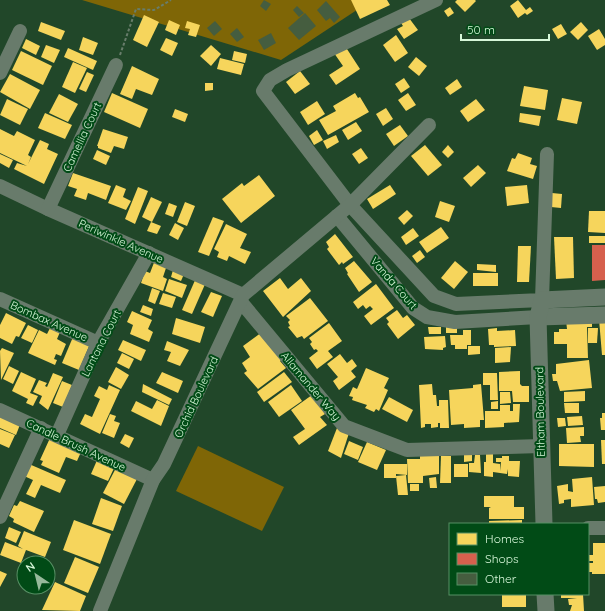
<svg xmlns="http://www.w3.org/2000/svg" width="605" height="611" viewBox="0 0 605 611" font-family="Quicksand,sans-serif">
<style>
.green{fill:#7f6606}
.homes{fill:#f6d55c}
.shops{fill:#d6604d}
.building{fill:#455d3f}
.lines{fill:none;stroke-linecap:round;stroke-linejoin:round}
.path{stroke:#687d6b;stroke-width:2;stroke-dasharray:3 2;stroke-linecap:butt}
.minor{stroke:#687b6b;stroke-width:14}
.tertiary{stroke:#687b6b;stroke-width:17}
.labels{text-anchor:middle;stroke-width:4;stroke-linejoin:round;paint-order:stroke}
.street-label{font-size:11px;fill:#d7f7d9;stroke:#014b16}
</style>
<rect width="100%" height="100%" fill="#214729"/>
<g class="green">
<polygon points="82,0 372,0 281,60"/>
<polygon points="198,446 284,487 262,531 176,491"/>
</g>
<g class="homes">
<polygon points="351,0 387,0 390,5 360,19"/>
<polygon points="457,0 475,0 476,1 465,12 455,2"/>
<polygon points="518,0 526,10 530,7 533,11 527,15 525,13 518,18 510,6"/>
<polygon points="450,7 454,13 448,17 444,11"/>
<polygon points="144,15 159,22 147,47 133,40"/>
<polygon points="409,18 418,30 404,39 397,29 403,26 401,23"/>
<polygon points="169,20 180,25 176,35 165,30"/>
<polygon points="187,21 200,25 196,37 188,35 190,29 185,28"/>
<polygon points="41,22 65,31 61,40 38,31"/>
<polygon points="581,22 588,30 578,40 570,32"/>
<polygon points="561,24 567,34 558,39 552,29"/>
<polygon points="599,29 605,39 605,45 597,50 588,36"/>
<polygon points="396,35 408,53 395,62 383,45"/>
<polygon points="83,37 98,43 93,55 79,50"/>
<polygon points="166,38 178,43 172,56 160,50"/>
<polygon points="26,39 40,46 36,55 22,48"/>
<polygon points="46,45 60,50 54,63 41,57"/>
<polygon points="211,45 221,54 211,66 200,56"/>
<polygon points="345,46 360,69 336,85 329,75 343,66 334,53"/>
<polygon points="68,48 97,61 93,70 64,57"/>
<polygon points="21,51 52,66 43,85 12,70"/>
<polygon points="234,51 247,54 245,63 232,60"/>
<polygon points="416,57 427,66 419,76 408,67"/>
<polygon points="220,58 244,64 241,75 217,69"/>
<polygon points="73,62 87,68 75,93 62,87"/>
<polygon points="132,66 159,79 152,95 136,89 132,99 120,94"/>
<polygon points="300,71 310,84 295,94 286,82"/>
<polygon points="87,72 94,75 86,92 79,89"/>
<polygon points="10,74 40,90 30,109 0,92"/>
<polygon points="404,78 410,87 401,93 395,84"/>
<polygon points="457,79 462,87 450,95 445,88"/>
<polygon points="205,83 213,83 213,90 205,91"/>
<polygon points="524,86 548,90 545,110 520,106"/>
<polygon points="112,93 148,109 140,128 104,112"/>
<polygon points="355,93 358,98 360,97 369,112 328,135 319,120 336,111 333,106"/>
<polygon points="408,93 416,105 406,111 398,100"/>
<polygon points="59,94 78,104 68,122 49,113"/>
<polygon points="562,98 582,102 577,124 557,120"/>
<polygon points="7,99 28,109 20,125 0,115"/>
<polygon points="476,99 485,110 468,122 460,111"/>
<polygon points="317,101 325,114 308,125 300,112"/>
<polygon points="386,108 393,119 383,126 376,114"/>
<polygon points="175,109 188,114 185,122 172,117"/>
<polygon points="45,113 72,125 65,139 38,128"/>
<polygon points="520,113 541,116 539,126 519,122"/>
<polygon points="356,122 362,131 348,140 342,130"/>
<polygon points="400,125 408,136 394,146 386,134"/>
<polygon points="0,129 14,136 17,131 35,140 28,155 31,157 28,164 40,140 49,144 47,149 58,154 44,184 14,169 17,163 27,166 0,153"/>
<polygon points="103,129 128,137 124,149 114,146 111,153 98,148 98,146 97,146"/>
<polygon points="317,130 323,140 314,145 309,136"/>
<polygon points="336,135 339,142 327,149 323,141"/>
<polygon points="425,145 442,165 428,176 411,156"/>
<polygon points="448,145 454,152 448,158 442,152"/>
<polygon points="361,148 368,158 359,164 352,154"/>
<polygon points="97,150 110,156 106,165 93,159"/>
<polygon points="518,153 532,158 530,164 537,166 533,179 507,171 512,158 515,159"/>
<polygon points="0,154 13,160 9,168 0,163"/>
<polygon points="478,165 486,173 471,187 463,178"/>
<polygon points="73,173 111,186 106,200 88,193 86,200 74,196 77,189 68,186"/>
<polygon points="259,175 275,196 241,223 222,199 242,183 244,186"/>
<polygon points="116,185 126,189 123,197 131,201 126,210 108,203"/>
<polygon points="390,185 396,194 373,209 367,199"/>
<polygon points="527,185 529,203 507,206 505,187"/>
<polygon points="138,187 148,191 135,224 125,219"/>
<polygon points="552,193 562,194 561,208 551,207"/>
<polygon points="151,197 162,202 152,222 142,217"/>
<polygon points="440,201 455,206 449,222 435,217"/>
<polygon points="185,202 195,206 187,226 177,222"/>
<polygon points="169,203 177,206 173,217 165,214"/>
<polygon points="407,210 413,216 404,225 398,218"/>
<polygon points="589,211 605,211 605,233 588,232"/>
<polygon points="213,217 224,221 209,256 198,252"/>
<polygon points="151,222 161,226 157,234 147,231"/>
<polygon points="175,223 184,228 178,240 169,235"/>
<polygon points="226,224 247,234 240,248 251,252 245,264 229,256 227,261 217,257 219,252 214,249"/>
<polygon points="441,227 449,238 427,253 419,242"/>
<polygon points="413,228 419,236 406,245 401,237"/>
<polygon points="335,234 353,257 343,264 342,262 339,265 327,249 329,247 326,242"/>
<rect x="589" y="236" width="16" height="7"/>
<polygon points="554,237 573,237 574,278 556,279"/>
<polygon points="518,246 531,246 529,282 517,282"/>
<polygon points="420,250 425,257 417,263 412,256"/>
<polygon points="155,260 167,265 163,277 167,279 163,291 141,283 145,271 150,273"/>
<polygon points="354,261 372,282 359,292 347,274 348,273 345,268"/>
<polygon points="455,261 468,272 454,289 441,278"/>
<polygon points="477,264 496,265 496,272 477,270"/>
<polygon points="173,270 184,274 181,281 171,277"/>
<rect x="473" y="273" width="25" height="13"/>
<polygon points="196,278 206,282 192,314 182,310"/>
<polygon points="280,278 288,289 301,278 311,291 283,317 263,291"/>
<polygon points="169,279 187,285 182,298 165,291"/>
<polygon points="376,284 394,308 371,325 364,316 373,309 370,306 366,309 363,305 358,309 353,302"/>
<polygon points="152,288 160,291 155,304 148,301"/>
<polygon points="211,292 222,296 213,317 201,312"/>
<polygon points="163,293 176,297 172,308 159,304"/>
<polygon points="310,298 328,321 304,339 302,336 297,338 288,327 290,326 288,322 290,320 286,316"/>
<polygon points="143,305 153,309 151,316 140,312"/>
<polygon points="397,310 403,318 407,315 415,325 398,339 387,324 389,322 386,318"/>
<polygon points="132,311 152,320 148,329 153,332 149,342 130,334 133,325 127,322"/>
<polygon points="6,313 26,323 19,337 16,336 12,344 0,338 0,325"/>
<polygon points="176,318 205,327 200,343 172,334"/>
<polygon points="592,319 592,327 587,327 588,358 567,358 567,344 554,344 554,332 559,332 559,329 567,329 566,320"/>
<polygon points="599,319 605,319 605,355 602,355"/>
<polygon points="329,323 342,341 328,351 333,357 317,369 309,358 318,351 316,349 314,350 310,344 312,342 309,338"/>
<polygon points="28,325 38,330 32,343 21,338"/>
<polygon points="428,327 441,327 441,334 429,334"/>
<rect x="446" y="327" width="11" height="6"/>
<polygon points="50,328 60,332 57,339 66,344 61,356 56,354 54,359 57,360 55,365 28,353 39,330 47,334"/>
<polygon points="497,328 497,331 515,330 516,346 494,347 494,345 489,345 488,329"/>
<polygon points="588,328 598,328 597,343 588,343"/>
<polygon points="463,330 471,330 471,345 467,345 467,349 455,349 455,345 451,345 450,335 463,335"/>
<polygon points="262,332 282,359 280,361 286,368 258,389 244,373 247,371 242,363 250,357 243,346"/>
<polygon points="445,336 446,347 443,348 443,350 425,349 424,337"/>
<polygon points="73,337 90,344 79,370 62,363"/>
<polygon points="123,340 146,350 141,361 118,350"/>
<polygon points="167,341 189,350 180,366 167,361 171,352 164,350"/>
<polygon points="468,346 480,346 480,354 468,355"/>
<polygon points="511,347 510,362 495,363 495,348"/>
<polygon points="2,348 14,353 1,380 0,351"/>
<polygon points="122,353 134,359 129,369 117,363"/>
<polygon points="340,354 347,363 352,359 357,366 351,371 356,377 339,390 333,381 338,377 327,364"/>
<polygon points="589,360 592,388 560,391 557,381 553,381 552,374 556,374 556,364"/>
<polygon points="9,366 19,371 13,384 3,379"/>
<polygon points="116,367 129,375 121,389 108,382"/>
<polygon points="366,368 389,378 384,388 388,390 379,411 376,409 374,412 365,408 367,405 352,400 353,397 349,396 353,387 357,389"/>
<polygon points="520,371 520,384 522,386 529,386 529,402 513,402 512,391 499,391 499,372"/>
<polygon points="21,372 36,379 30,393 38,396 33,406 26,403 28,399 12,391"/>
<polygon points="162,372 183,381 178,393 156,383"/>
<polygon points="284,372 292,382 264,402 257,392"/>
<polygon points="53,373 63,377 48,410 39,403 42,396 33,392 39,380 47,383 45,386 47,387"/>
<polygon points="483,373 497,373 498,400 490,400 490,385 483,385"/>
<polygon points="62,381 72,385 63,407 53,403"/>
<polygon points="143,384 172,399 169,405 142,392"/>
<polygon points="432,384 433,395 436,395 437,406 439,406 439,400 448,400 449,428 440,428 440,423 438,423 438,427 431,428 431,424 425,424 425,427 421,428 419,385"/>
<polygon points="481,384 484,420 480,420 480,427 464,428 464,424 451,425 449,390 473,388 473,385"/>
<polygon points="109,385 120,390 100,434 80,424 85,414 92,417 100,399 94,396 99,386 107,390"/>
<polygon points="291,385 302,401 279,417 268,402"/>
<polygon points="585,391 585,401 564,402 564,392"/>
<polygon points="500,392 510,392 511,403 500,404"/>
<polygon points="312,395 325,414 320,417 327,425 299,445 293,437 305,429 291,410"/>
<polygon points="389,397 413,410 407,422 382,409"/>
<polygon points="157,400 169,406 161,426 131,411 136,401 152,409"/>
<polygon points="498,401 498,409 491,409 491,402"/>
<polygon points="564,403 579,403 579,413 565,413"/>
<polygon points="513,404 520,404 519,422 504,423 504,427 485,428 485,411 500,411 500,405 510,405 510,411 513,411"/>
<polygon points="0,413 21,422 16,435 0,428"/>
<polygon points="602,413 605,413 605,430 601,430 600,418 602,418"/>
<polygon points="110,414 116,416 114,421 120,423 114,438 102,433"/>
<polygon points="582,416 583,425 568,426 567,417"/>
<polygon points="557,418 565,418 566,426 558,427"/>
<polygon points="584,427 584,436 580,436 581,442 567,443 566,428"/>
<polygon points="337,428 349,433 341,458 328,451"/>
<polygon points="0,429 15,435 9,448 0,444"/>
<polygon points="125,434 134,438 129,448 120,443"/>
<polygon points="50,438 81,452 77,461 66,457 59,473 41,465 43,461 40,460"/>
<polygon points="601,440 605,440 605,464 602,464"/>
<polygon points="349,441 363,447 358,460 344,454"/>
<polygon points="367,442 386,450 377,470 358,462"/>
<polygon points="559,444 594,444 594,467 559,466"/>
<polygon points="472,454 472,461 464,462 464,455"/>
<polygon points="486,454 493,454 493,463 500,464 500,471 501,462 496,462 496,458 502,458 502,456 509,456 509,461 520,461 519,477 508,476 508,469 507,474 493,472 493,477 484,476 484,462 486,462"/>
<polygon points="420,455 439,455 439,474 423,476 423,483 408,483 407,459 420,459"/>
<polygon points="475,455 480,455 481,473 469,472 469,463 474,463"/>
<polygon points="441,456 451,456 451,483 440,483"/>
<polygon points="98,458 115,466 108,481 91,474"/>
<polygon points="29,464 66,480 60,493 41,485 35,498 26,494 33,480 24,476"/>
<polygon points="384,464 407,464 407,475 396,474 396,478 384,478"/>
<rect x="454" y="464" width="14" height="13"/>
<polygon points="117,466 138,477 124,504 103,493"/>
<polygon points="406,475 408,495 398,495 396,476"/>
<polygon points="436,477 437,488 430,488 429,478"/>
<polygon points="592,477 594,505 571,507 571,499 564,500 564,503 559,504 557,486 568,484 568,491 573,492 572,479"/>
<rect x="410" y="484" width="9" height="7"/>
<polygon points="605,486 605,502 598,503 597,499 595,499 594,487"/>
<polygon points="484,496 514,496 514,507 524,507 524,519 489,519 489,508 491,507 484,507"/>
<polygon points="101,498 122,506 113,531 92,524"/>
<polygon points="20,501 44,511 34,532 13,522 14,519 9,516 14,505 17,506"/>
<polygon points="74,520 111,534 100,564 63,550"/>
<polygon points="522,520 522,524 489,524 489,521"/>
<polygon points="9,527 21,532 16,543 5,538"/>
<polygon points="24,531 51,542 45,557 26,550 21,563 0,555 5,542 23,549 18,546"/>
<polygon points="593,543 605,543 605,574 592,574 592,572 588,572 588,563 593,563 593,561 589,561 589,555 593,555"/>
<polygon points="75,557 99,567 88,593 64,583"/>
<polygon points="0,571 7,574 0,587"/>
<polygon points="55,582 86,596 80,611 42,610"/>
<rect x="502" y="594" width="24" height="13"/>
<polygon points="561,594 583,594 584,611 570,611 572,605 569,605 568,599 577,598 561,598"/>
</g>
<polygon class="shops" points="592,245 605,245 605,280 592,281"/>
<g class="building">
<polygon points="264,0 271,4 266,11 260,6"/>
<polygon points="326,1 340,17 334,23 330,18 326,21 317,10"/>
<polygon points="297,6 304,13 299,17 293,10"/>
<polygon points="305,13 316,26 299,40 288,28"/>
<polygon points="215,21 222,29 214,36 207,28"/>
<polygon points="237,28 244,37 237,42 230,34"/>
<polygon points="271,33 276,43 264,50 258,40"/>
</g>
<g class="lines">
<polyline class="path" points="120,55 136,9 154,10 171,0"/>
<g class="minor">
<polyline points="436,0 287,70 270,80 263,91 350,205 434,296 456,304 542,300 547,154"/>
<polyline points="0,73 20,31"/>
<polyline points="0,186 48,209 243,295"/>
<polyline points="48,209 116,65"/>
<polyline points="337,216 413,308 427,317 455,322 538,317"/>
<polyline points="0,299 98,343"/>
<polyline points="241,302 344,426 407,450 541,446"/>
<polyline points="0,410 153,480"/>
<polyline points="57,435 98,343 149,253"/>
<polyline points="0,517 41,428"/>
<polyline points="588,528 605,528"/>
<polyline points="100,611 153,480 164,464 243,295 350,205 429,125"/>
</g>
<g class="tertiary">
<polyline points="538,317 605,315"/>
<polyline points="544,524 538,317 542,300 605,297"/>
<polyline points="545,594 546,611"/>
</g>
</g>
<g class="labels">
<g class="street-label">
<text transform="translate(82 137) rotate(-65)" y="4">Camellia Court</text>
<text transform="translate(121 241) rotate(24)" y="4">Periwinkle Avenue</text>
<text transform="translate(394 283) rotate(49)" y="4">Vanda Court</text>
<text transform="translate(49 321) rotate(24)" y="4">Bombax Avenue</text>
<text transform="translate(101 343) rotate(-63)" y="4">Lantana Court</text>
<text transform="translate(311 386) rotate(50)" y="4">Allamander Way</text>
<text transform="translate(196 397) rotate(-65)" y="4">Orchid Boulevard</text>
<text transform="translate(540 412) rotate(-91)" y="4">Eltham Boulevard</text>
<text transform="translate(76 445) rotate(25)" y="4">Candle Brush Avenue</text>
</g>
</g>
<rect x="449" y="523" width="140" height="72" fill="#014b16" stroke="#579064"/>
<rect x="457" y="533" width="20" height="12" fill="#f6d55c" stroke="#579064"/>
<text x="485" y="543" font-size="12" fill="#d7f7d9">Homes</text>
<rect x="457" y="553" width="20" height="12" fill="#d6604d" stroke="#579064"/>
<text x="485" y="563" font-size="12" fill="#d7f7d9">Shops</text>
<rect x="457" y="573" width="20" height="12" fill="#455d3f" stroke="#579064"/>
<text x="485" y="583" font-size="12" fill="#d7f7d9">Other</text>
<g transform="translate(36 575) rotate(325)"><circle r="19" fill="#014b16" stroke="#579064"/>
<path d="M0-3L7 15L0 10L-7 15Z" fill="#97b99b"/>
<text y="-6" font-size="11" font-weight="bold" text-anchor="middle" fill="#d7f7d9">N</text>
</g>
<path d="M461 34v6h88v-6" fill="none" stroke="#d7f7d9" stroke-width="2"/>
<text x="467" y="34" font-size="12" fill="#d7f7d9" stroke="#014b16" stroke-width="3" paint-order="stroke">50 m</text>
</svg>
